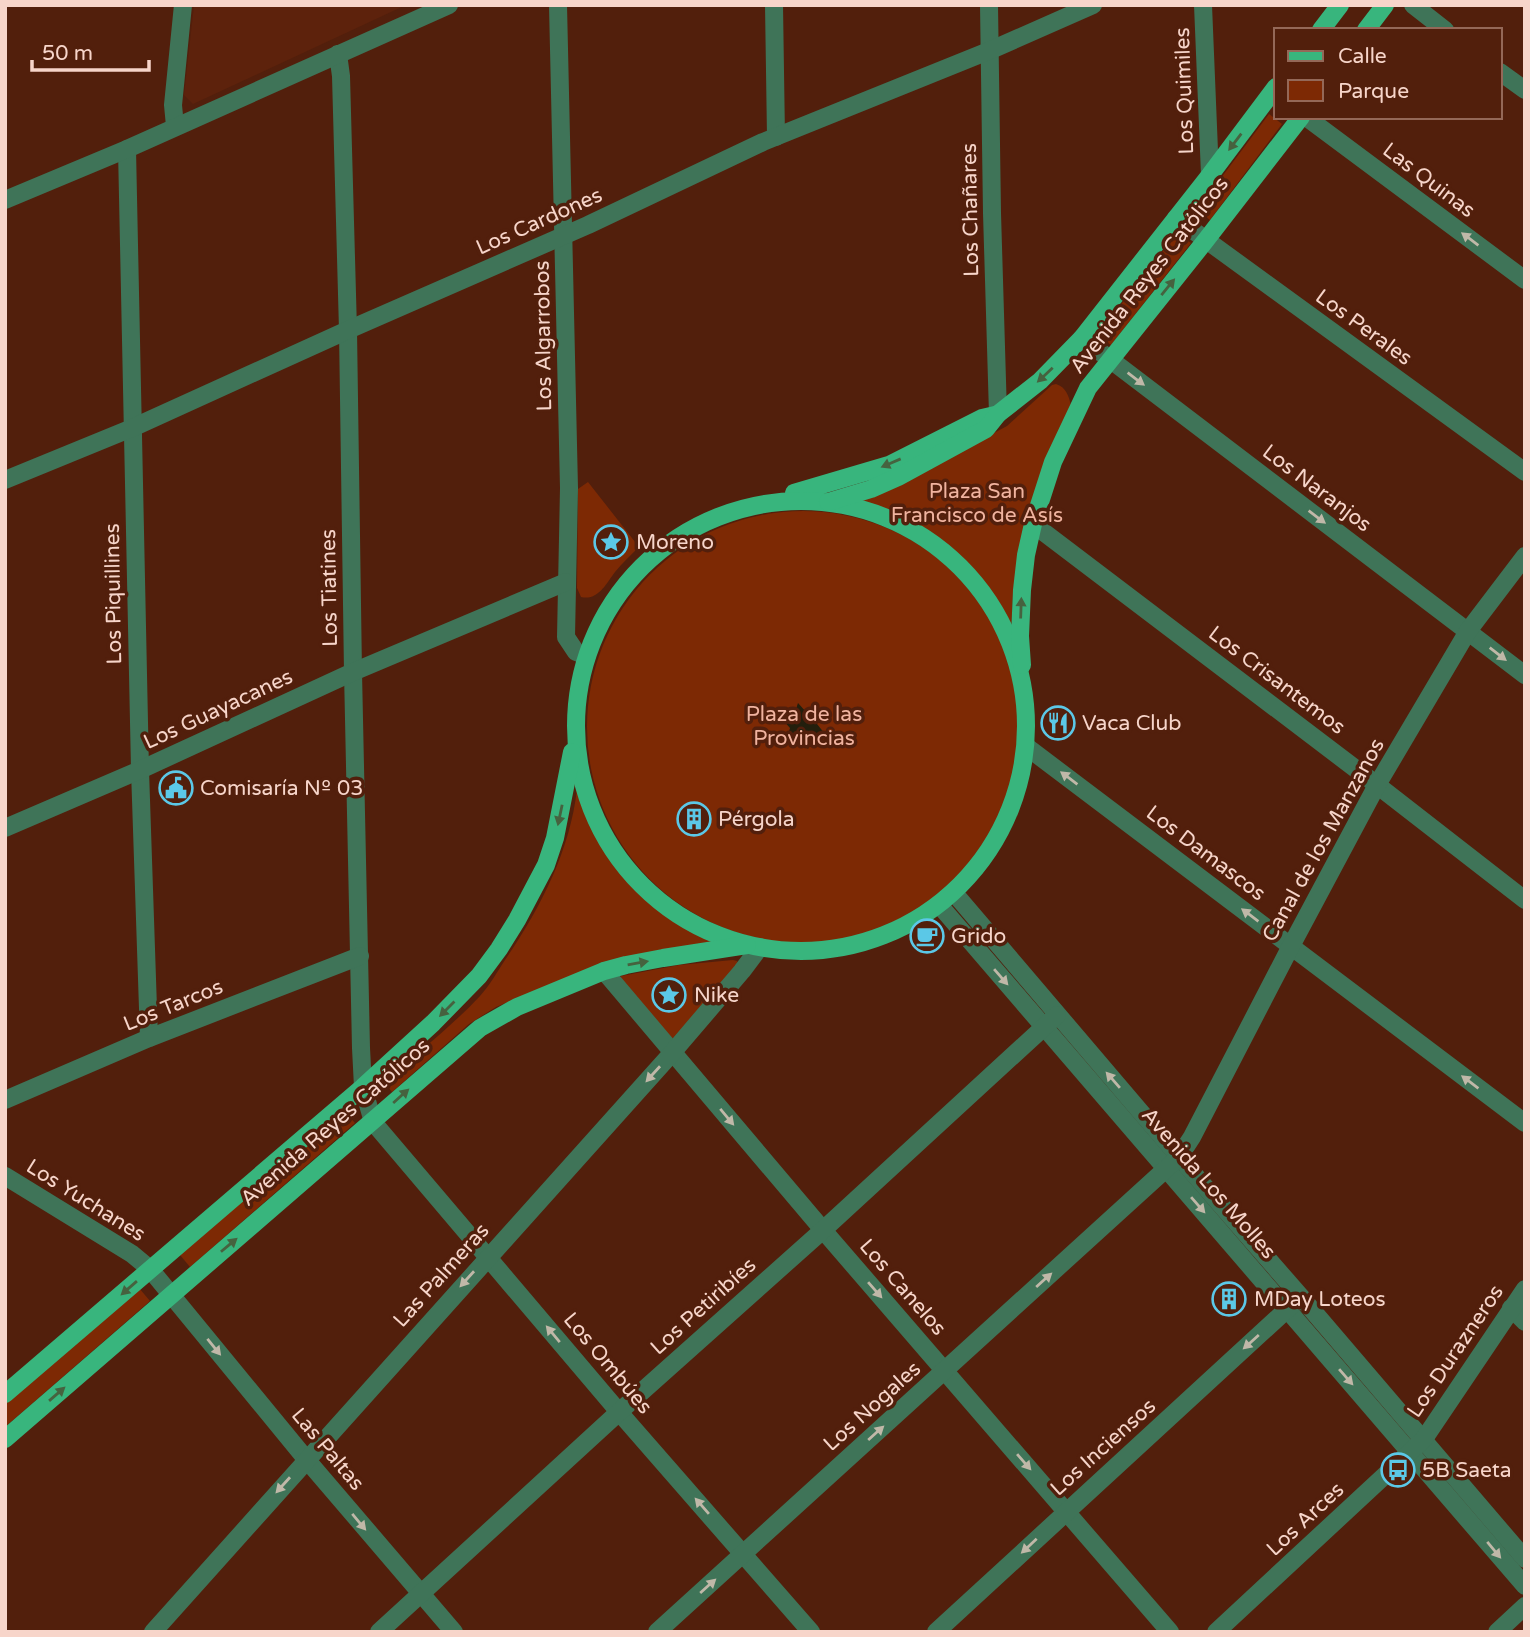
<svg xmlns="http://www.w3.org/2000/svg" width="1530" height="1637" viewBox="0 0 1530 1637" font-family="'Varela Round',sans-serif">
<style>
.built{fill:#5d220c}
.green{fill:#7d2904}
.water{fill:#231f0d}
.lines{fill:none;stroke-linecap:round;stroke-linejoin:round}
.minor{stroke:#3f7458;stroke-width:18}
.major{stroke:#38b57d;stroke-width:18}
.oneway{fill:#46623f}
.oneway2{fill:#c0b8a8}
.labels{text-anchor:middle;stroke-width:7;stroke-linejoin:round;paint-order:stroke}
.street-label{font-size:21px;fill:#f7d5ca;stroke:#521f0c}
.park-label{font-size:21px;fill:#f0b39f;stroke:#521f0c}
.poi-label{font-size:21px;fill:#f7d5ca;stroke:#521f0c;text-anchor:start}
</style>
<rect width="100%" height="100%" fill="#521f0c"/>
<polygon class="built" points="194,5 406,5 193,104 184,95"/>
<g class="green">
<polygon points="1269,114 1282,124 1210,220 1197,210"/>
<polygon points="1177,233 1191,243 1111,345 1097,335"/>
<path d="M1056 384C1066 387 1069 396 1071 406L1018 558 1013 592 1011 635C1007 626 1003 615 998 605 964 547 915 524 853 505L856 501 951 456 1007 426 1052 385Z"/>
<path d="M588 482 639 547C631 555 622 563 615 572 606 584 598 601 581 597L577 588 578 489Z"/>
<circle cx="803" cy="727" r="216"/>
<path d="M577 789C590 814 602 843 618 866 644 901 683 926 722 942L569 977 496 1007 469 1024 392 1092 384 1082C416 1054 451 1027 480 996 490 985 497 972 505 960 540 909 570 851 577 789Z"/>
<polygon points="733,960 737,961 739,965 675,1039 668,1038 621,983 621,976 679,965"/>
<polygon points="345,1112 355,1123 190,1267 180,1255"/>
<polygon points="139,1288 150,1301 5,1427 5,1404"/>
</g>
<polygon class="water" points="798,703 807,713 821,711 817,724 825,734 813,737 808,749 800,739 786,742 790,728 781,718 794,715"/>
<g class="lines">
<g class="minor">
<polyline points="558,5 569,488 566,637 576,652 586,656"/>
<polyline points="774,5 776,137"/>
<polyline points="989,5 992,213 998,414"/>
<polyline points="1203,5 1210,175"/>
<polyline points="1413,5 1445,30"/>
<polyline points="338,54 341,76 348,330 353,672 361,1048 363,1087 373,1122 619,1412 811,1632"/>
<polyline points="1500,72 1525,90"/>
<polyline points="1306,117 1525,280"/>
<polyline points="175,126 173,105 183,5"/>
<polyline points="127,149 140,770 149,1038"/>
<polyline points="5,200 127,149 449,5"/>
<polyline points="1176,218 1525,472"/>
<polyline points="1082,338 1525,675"/>
<polyline points="5,480 132,428 348,330 588,225 763,142 991,50 1093,5"/>
<polyline points="1033,524 1377,785 1525,900"/>
<polyline points="1027,747 1525,1123"/>
<polyline points="5,828 140,770 353,672 566,582"/>
<polyline points="955,894 1179,1157 1301,1297 1525,1559"/>
<polyline points="941,907 1525,1586"/>
<polyline points="604,971 823,1230 1170,1632"/>
<polyline points="5,1100 149,1038 360,956"/>
<polyline points="5,1176 132,1254 150,1269 306,1459 454,1632"/>
<polyline points="1511,1308 1525,1322"/>
<polyline points="153,1632 672,1053 742,971 760,947"/>
<polyline points="379,1632 619,1412 823,1230 1057,1015"/>
<polyline points="657,1632 1179,1157 1192,1137 1291,946 1377,785 1468,631 1525,556"/>
<polyline points="936,1632 1296,1301"/>
<polyline points="1216,1632 1424,1439 1525,1289"/>
<polyline points="1497,1632 1525,1606"/>
</g>
<g class="major">
<polyline points="1321,30 1340,5"/>
<polyline points="1366,30 1385,5"/>
<polyline points="794,493 889,465 982,418 995,415"/>
<circle cx="801" cy="726" r="225"/>
<polyline points="828,502 871,489 898,477 986,429 998,414 1040,381 1082,338 1210,175 1276,87"/>
<polyline points="1022,665 1020,636 1022,590 1026,555 1033,524 1053,462 1088,388 1206,240 1301,117"/>
<polyline points="5,1394 363,1087 433,1023 479,976 499,949 517,920 546,865 555,838 572,752"/>
<polyline points="5,1439 480,1028 517,1007 604,971 626,965 663,958 747,945"/>
</g>
</g>
<defs><path id="oneway-solid" d="M-6-.8H1V-3.2L6.5 0L1 3.2V.8H-6Z" transform="scale(1.75)"/></defs>
<g class="oneway">
<use href="#oneway-solid" transform="translate(1235 142) rotate(127)"/>
<use href="#oneway-solid" transform="translate(1168 287) rotate(-51)"/>
<use href="#oneway-solid" transform="translate(1045 375) rotate(137)"/>
<use href="#oneway-solid" transform="translate(891 463) rotate(157)"/>
<use href="#oneway-solid" transform="translate(1021 608) rotate(-88)"/>
<use href="#oneway-solid" transform="translate(560 815) rotate(102)"/>
<use href="#oneway-solid" transform="translate(638 963) rotate(-10)"/>
<use href="#oneway-solid" transform="translate(447 1009) rotate(135)"/>
<use href="#oneway-solid" transform="translate(401 1096) rotate(-42)"/>
<use href="#oneway-solid" transform="translate(229 1245) rotate(-40)"/>
<use href="#oneway-solid" transform="translate(129 1288) rotate(139)"/>
<use href="#oneway-solid" transform="translate(57 1394) rotate(-41)"/>
</g>
<g class="oneway2">
<use href="#oneway-solid" transform="translate(1470 239) rotate(-143)"/>
<use href="#oneway-solid" transform="translate(1136 379) rotate(37)"/>
<use href="#oneway-solid" transform="translate(1317 517) rotate(37)"/>
<use href="#oneway-solid" transform="translate(1498 654) rotate(38)"/>
<use href="#oneway-solid" transform="translate(1069 778) rotate(-143)"/>
<use href="#oneway-solid" transform="translate(1250 915) rotate(-143)"/>
<use href="#oneway-solid" transform="translate(1001 977) rotate(49)"/>
<use href="#oneway-solid" transform="translate(653 1074) rotate(132)"/>
<use href="#oneway-solid" transform="translate(1113 1080) rotate(-131)"/>
<use href="#oneway-solid" transform="translate(1470 1082) rotate(-143)"/>
<use href="#oneway-solid" transform="translate(727 1117) rotate(50)"/>
<use href="#oneway-solid" transform="translate(1198 1205) rotate(49)"/>
<use href="#oneway-solid" transform="translate(467 1279) rotate(132)"/>
<use href="#oneway-solid" transform="translate(1044 1280) rotate(-42)"/>
<use href="#oneway-solid" transform="translate(875 1290) rotate(49)"/>
<use href="#oneway-solid" transform="translate(553 1334) rotate(-130)"/>
<use href="#oneway-solid" transform="translate(1251 1342) rotate(138)"/>
<use href="#oneway-solid" transform="translate(214 1347) rotate(51)"/>
<use href="#oneway-solid" transform="translate(1346 1377) rotate(49)"/>
<use href="#oneway-solid" transform="translate(876 1433) rotate(-42)"/>
<use href="#oneway-solid" transform="translate(1024 1462) rotate(49)"/>
<use href="#oneway-solid" transform="translate(283 1485) rotate(132)"/>
<use href="#oneway-solid" transform="translate(702 1506) rotate(-131)"/>
<use href="#oneway-solid" transform="translate(359 1522) rotate(50)"/>
<use href="#oneway-solid" transform="translate(1029 1546) rotate(137)"/>
<use href="#oneway-solid" transform="translate(1494 1550) rotate(50)"/>
<use href="#oneway-solid" transform="translate(708 1586) rotate(-42)"/>
</g>
<defs>
<symbol id="sight-ring" viewBox="-11 -11 22 22"><circle r="9.5" fill="#521f0c" stroke="#5bc8e7" stroke-width="1.5"/><path d="M0-6L1.8-2.2L6-1.7L2.9 1.2L3.7 5.4L0 3.3L-3.7 5.4L-2.9 1.2L-6-1.7L-1.8-2.2Z" fill="#5bc8e7"/></symbol>
<symbol id="restaurant-ring" viewBox="-11 -11 22 22"><circle r="9.5" fill="#521f0c" stroke="#5bc8e7" stroke-width="1.5"/><path d="M-5-6h1v4h1v-4h1v4h1v-4h1v5L-1.5 .5V6h-2V.5L-5-1ZM5-6V6H3V1.5H1.5Q1.5-4 5-6Z" fill="#5bc8e7"/></symbol>
<symbol id="civic-ring" viewBox="-11 -11 22 22"><circle r="9.5" fill="#521f0c" stroke="#5bc8e7" stroke-width="1.5"/><path d="M-.6-6.5H3V-4.5H.6V-3L4-1V1h2V6H-6V1h2V-1L-.6-3ZM-1.2 2.5V6h2.4V2.5Z" fill="#5bc8e7"/></symbol>
<symbol id="building-ring" viewBox="-11 -11 22 22"><circle r="9.5" fill="#521f0c" stroke="#5bc8e7" stroke-width="1.5"/><path d="M-4-6H4V6H1V3H-1V6H-4ZM-2.5-4.3h1.7v1.8h-1.7ZM.8-4.3h1.7v1.8H.8ZM-2.5-1h1.7V.8h-1.7ZM.8-1h1.7V.8H.8Z" fill="#5bc8e7"/></symbol>
<symbol id="cafe-ring" viewBox="-11 -11 22 22"><circle r="9.5" fill="#521f0c" stroke="#5bc8e7" stroke-width="1.5"/><path d="M-5.5-4.5H6V0H3Q3 3.5 0 3.5H-2.5Q-5.5 3.5-5.5 0ZM3-3.2v2h1.7v-2ZM-6 4.5H4V6H-6Z" fill="#5bc8e7"/></symbol>
<symbol id="bus-ring" viewBox="-11 -11 22 22"><circle r="9.5" fill="#521f0c" stroke="#5bc8e7" stroke-width="1.5"/><path d="M-5-6H5V4H4V6H2V4H-2V6H-4V4H-5ZM-3.5-4V0h7V-4ZM-3.5 1.2v1.5H-2V1.2ZM2 1.2v1.5H3.5V1.2Z" fill="#5bc8e7"/></symbol>
</defs>
<g fill-rule="evenodd">
<use href="#sight-ring" x="592" y="523" width="38" height="38"/>
<use href="#restaurant-ring" x="1039" y="704" width="38" height="38"/>
<use href="#civic-ring" x="157" y="769" width="38" height="38"/>
<use href="#building-ring" x="675" y="800" width="38" height="38"/>
<use href="#cafe-ring" x="908" y="917" width="38" height="38"/>
<use href="#sight-ring" x="650" y="976" width="38" height="38"/>
<use href="#building-ring" x="1210" y="1280" width="38" height="38"/>
<use href="#bus-ring" x="1379" y="1451" width="38" height="38"/>
</g>
<g class="labels">
<g class="street-label">
<text transform="translate(1184 91) rotate(-92)" y="7">Los Quimiles</text>
<text transform="translate(1429 180) rotate(37)" y="7">Las Quinas</text>
<text transform="translate(970 210) rotate(-91)" y="7">Los Chañares</text>
<text transform="translate(539 221) rotate(-24)" y="7">Los Cardones</text>
<text transform="translate(1149 275) rotate(-52)" y="7">Avenida Reyes Católicos</text>
<text transform="translate(1364 327) rotate(36)" y="7">Los Perales</text>
<text transform="translate(543 336) rotate(-91)" y="7">Los Algarrobos</text>
<text transform="translate(1317 488) rotate(37)" y="7">Los Naranjos</text>
<text transform="translate(329 588) rotate(-91)" y="7">Los Tiatines</text>
<text transform="translate(113 594) rotate(-91)" y="7">Los Piquillines</text>
<text transform="translate(1277 680) rotate(37)" y="7">Los Crisantemos</text>
<text transform="translate(218 709) rotate(-25)" y="7">Los Guayacanes</text>
<text transform="translate(1323 840) rotate(-61)" y="7">Canal de los Manzanos</text>
<text transform="translate(1206 853) rotate(37)" y="7">Los Damascos</text>
<text transform="translate(173 1005) rotate(-22)" y="7">Los Tarcos</text>
<text transform="translate(335 1122) rotate(-41)" y="7">Avenida Reyes Católicos</text>
<text transform="translate(1209 1183) rotate(49)" y="7">Avenida Los Molles</text>
<text transform="translate(86 1200) rotate(32)" y="7">Los Yuchanes</text>
<text transform="translate(441 1275) rotate(-48)" y="7">Las Palmeras</text>
<text transform="translate(903 1287) rotate(49)" y="7">Los Canelos</text>
<text transform="translate(703 1306) rotate(-42)" y="7">Los Petiribíes</text>
<text transform="translate(1455 1351) rotate(-56)" y="7">Los Durazneros</text>
<text transform="translate(608 1363) rotate(50)" y="7">Los Ombúes</text>
<text transform="translate(872 1406) rotate(-42)" y="7">Los Nogales</text>
<text transform="translate(1103 1447) rotate(-42)" y="7">Los Inciensos</text>
<text transform="translate(328 1449) rotate(50)" y="7">Las Paltas</text>
<text transform="translate(1305 1519) rotate(-43)" y="7">Los Arces</text>
</g>
<g class="park-label">
<text x="977" y="498">Plaza San<tspan x="977" dy="24">Francisco de Asís</tspan></text>
<text x="804" y="721">Plaza de las<tspan x="804" dy="24">Provincias</tspan></text>
</g>
<g class="poi-label">
<text x="636" y="549">Moreno</text>
<text x="1082" y="730">Vaca Club</text>
<text x="200" y="795">Comisaría Nº 03</text>
<text x="718" y="826">Pérgola</text>
<text x="951" y="943">Grido</text>
<text x="694" y="1002">Nike</text>
<text x="1254" y="1306">MDay Loteos</text>
<text x="1422" y="1477">5B Saeta</text>
</g>
</g>
<rect width="1530" height="1637" fill="none" stroke="#f7d5ca" stroke-width="14"/>
<rect x="1274" y="28" width="228" height="91" fill="#521f0c" stroke="#946858" stroke-width="2"/>
<rect x="1288" y="51" width="35" height="10" fill="#38b57d" stroke="#946858" stroke-width="2"/>
<text x="1338" y="63" font-size="21" fill="#f7d5ca">Calle</text>
<rect x="1288" y="80" width="35" height="21" fill="#7d2904" stroke="#946858" stroke-width="2"/>
<text x="1338" y="98" font-size="21" fill="#f7d5ca">Parque</text>
<path d="M32 60v10h117v-10" fill="none" stroke="#f7d5ca" stroke-width="3.5"/>
<text x="42" y="60" font-size="21" fill="#f7d5ca" stroke="#521f0c" stroke-width="5" paint-order="stroke">50 m</text>
</svg>
